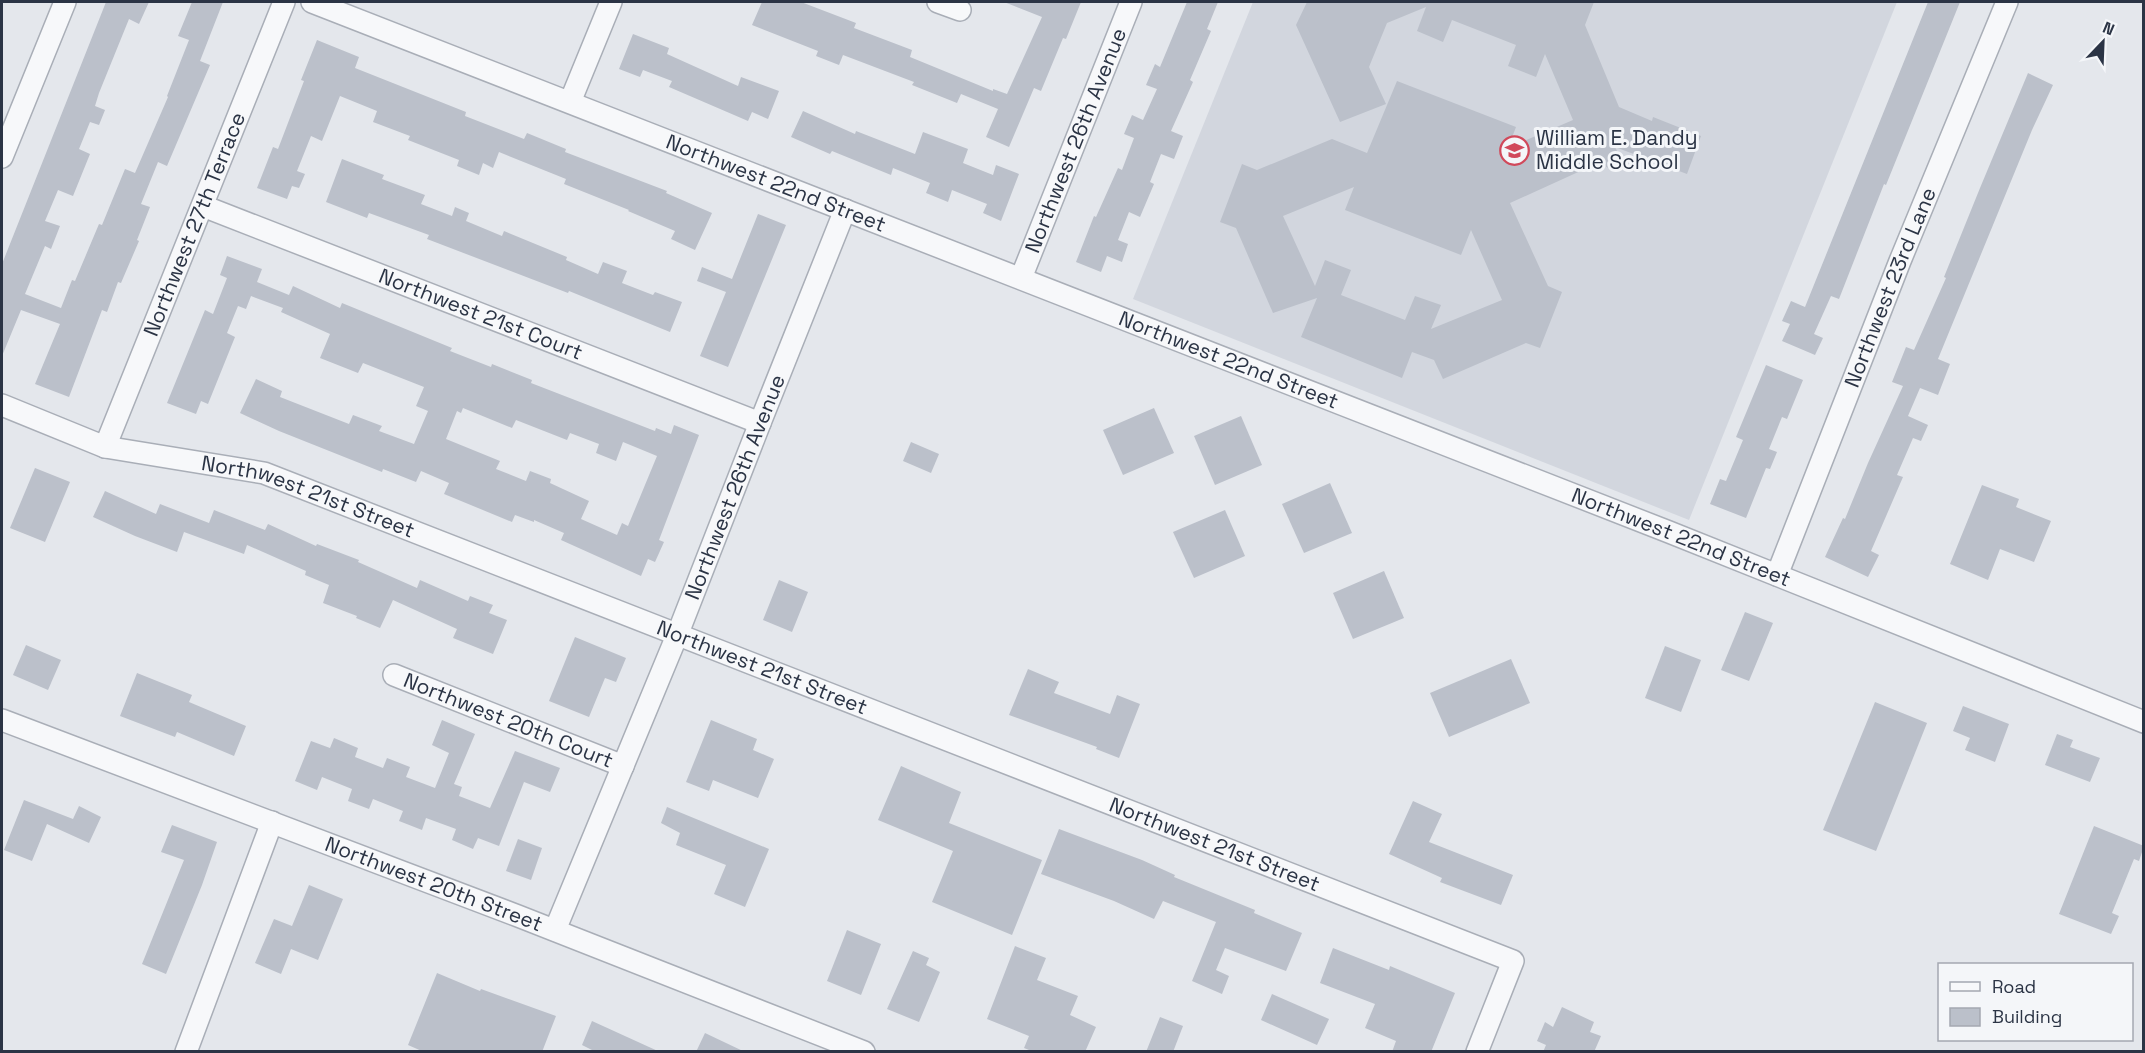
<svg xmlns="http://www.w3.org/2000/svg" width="2145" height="1053" viewBox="0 0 2145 1053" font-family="'Space Grotesk',sans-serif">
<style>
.built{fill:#d2d6de}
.building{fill:#bbc0ca;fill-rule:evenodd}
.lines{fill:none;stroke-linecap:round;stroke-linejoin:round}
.street-casing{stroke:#a9aeb7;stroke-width:24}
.street{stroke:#f7f8fa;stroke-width:21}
.labels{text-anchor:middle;stroke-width:6;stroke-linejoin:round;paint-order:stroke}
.poi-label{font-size:21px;fill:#2b3445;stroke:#f4f6f9;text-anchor:start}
.street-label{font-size:21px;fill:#2b3445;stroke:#f4f6f9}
</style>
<rect width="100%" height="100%" fill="#e4e7ec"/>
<polygon class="built" points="1253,2 1897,2 1689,520 1133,299"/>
<g class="building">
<polygon points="106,2 149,2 139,24 129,19 99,93 95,106 105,110 99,125 90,122 79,149 90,154 73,196 58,190 45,221 60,226 51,249 45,246 25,294 61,308 72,280 75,281 99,224 102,225 125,169 135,173 168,97 167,96 189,40 178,36 192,2 223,2 200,61 210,65 167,166 158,162 141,204 150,207 137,240 139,241 121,283 118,282 107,312 102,310 69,397 35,384 60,324 21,310 2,356 2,264"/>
<polygon points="762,2 801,2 856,23 854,28 912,50 910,57 993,91 993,89 1007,94 1042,17 1004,2 1081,2 1066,39 1063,38 1041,91 1034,88 1009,147 986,137 998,109 961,94 957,103 912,85 914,82 843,55 839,65 816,56 818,51 752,25"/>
<polygon points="1187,2 1218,2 1207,29 1211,31 1190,80 1193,82 1171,131 1183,136 1174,159 1161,154 1150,182 1154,184 1140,217 1129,212 1118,240 1128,244 1122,262 1107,256 1101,272 1076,262 1094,216 1096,217 1118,168 1122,170 1134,138 1124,134 1132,115 1143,120 1157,89 1146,85 1155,64 1160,67"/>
<path d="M1307 2H1594L1585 25 1619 107 1652 121 1653 117 1701 136 1687 174 1615 147 1619 155 1613 170 1598 163 1510 203 1548 286 1562 292 1540 348 1526 343 1443 379 1434 360 1412 352 1402 378 1301 337 1317 298 1273 313 1236 228 1220 222 1242 164 1257 170 1332 139 1367 153 1397 81 1516 127 1508 148 1573 120 1545 54 1536 77 1508 66 1516 45 1452 20 1443 42 1417 31 1426 7 1387 23 1369 67 1386 104 1340 122 1296 25ZM1354 187 1345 210 1461 255 1471 230 1502 300 1431 329 1441 305 1415 296 1405 320 1341 295 1351 270 1325 260 1315 286 1283 216Z"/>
<polygon points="1928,2 1960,2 1886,185 1884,184 1839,299 1831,296 1814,334 1823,338 1815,355 1782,341 1790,324 1782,321 1791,301 1805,307"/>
<polygon points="633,34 669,48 667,54 738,86 741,77 779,91 768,119 752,112 748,121 669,87 672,81 643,70 640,77 619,69"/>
<polygon points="317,40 359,57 355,68 466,112 465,116 524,139 527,133 566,149 565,152 667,191 666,193 712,213 695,250 671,239 675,231 628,211 629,210 564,184 566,179 499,152 493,168 483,163 479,175 457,166 459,160 408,140 410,136 373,122 377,111 340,96 322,141 311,136 297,171 305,174 299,188 292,186 287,199 257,188 273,147 278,149 304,81 301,80"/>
<polygon points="2028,73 2053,85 2032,130 1938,359 1950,364 1938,395 1920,388 1908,416 1928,425 1921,441 1913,438 1897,475 1903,477 1871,551 1879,555 1868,577 1825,557 1843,518 1845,519 1868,463 1903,386 1892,382 1906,347 1914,350 1946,278 1944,277 1980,188"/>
<polygon points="803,111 855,134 856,131 915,154 923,132 968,149 963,163 993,175 996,165 1019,174 1001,221 983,213 987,204 952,190 948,202 926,193 930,183 893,168 891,175 832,151 830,154 791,137"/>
<polygon points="342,159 384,175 382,179 425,195 421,204 452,216 455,207 469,213 466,221 502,236 504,231 567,257 566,260 598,274 603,262 627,271 622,283 653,295 655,292 682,302 670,332 569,291 568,293 427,239 429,235 369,213 367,218 326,202"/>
<polygon points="758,214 786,225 728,367 700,356 726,292 697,281 702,267 732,279"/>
<path d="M227 256 262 269 257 282 289 295 293 286 340 308 342 303 452 348 450 351 491 367 492 364 532 380 531 383 655 431 656 428 671 434 674 425 699 435 659 540 664 542 655 562 648 559 641 576 561 540 564 533 534 520V522L515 515 512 522 444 494 449 483 421 471 416 482 383 469 382 472 279 431 240 413 256 379 282 391 280 397 349 424 353 415 382 426 379 431 414 444 428 411 416 406 424 387 363 363 358 373 320 358 330 334 281 312 283 308 251 296 246 309 238 306 227 333 235 337 208 404 201 401 196 414 167 403 205 310 213 314 227 278 220 275ZM463 408 512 428 516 420 567 440 570 433 599 444 596 453 616 461 623 442 657 456 628 526 622 523 617 535 581 519 589 501 550 483 551 479 530 471 526 481 496 469 500 461 446 439 457 411 461 413Z"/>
<polygon points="1766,365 1803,380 1787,419 1782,417 1769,449 1777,452 1770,469 1766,468 1746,518 1710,504 1720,479 1726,481 1743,440 1736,437"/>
<polygon points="1154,408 1174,453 1123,475 1103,430"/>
<polygon points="1241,416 1262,465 1215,485 1194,436"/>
<polygon points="911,442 939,454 931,473 903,461"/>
<polygon points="35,468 70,482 45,542 10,528"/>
<polygon points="1330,483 1352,533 1304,553 1282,504"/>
<polygon points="1982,485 2019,499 2016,507 2051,521 2034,562 2000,549 1988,580 1950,564"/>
<polygon points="105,491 156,514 160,504 209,523 214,510 265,530 268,524 316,546 317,544 359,560 358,562 417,588 420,580 468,601 470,596 493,605 489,613 507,620 493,654 453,638 457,629 393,600 380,628 356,618 357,616 323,603 329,585 305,575 306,571 247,545 244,554 184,532 177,552 135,536 93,517"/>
<polygon points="1225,510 1245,556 1194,578 1173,532"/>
<polygon points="1384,571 1404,618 1353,639 1333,593"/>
<polygon points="779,580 808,592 792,632 763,620"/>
<polygon points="1745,612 1773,623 1749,681 1721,670"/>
<polygon points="575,637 626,658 616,682 605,678 589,717 549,701"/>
<polygon points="26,645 61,660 48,690 13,675"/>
<polygon points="1665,646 1701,660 1681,712 1645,698"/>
<polygon points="1511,659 1530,703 1449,737 1430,693"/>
<polygon points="1028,669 1059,682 1054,693 1110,714 1117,695 1140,704 1119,758 1096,749 1097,747 1009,715"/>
<polygon points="137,673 192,695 189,702 246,726 234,756 177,732 175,737 120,716"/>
<polygon points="1875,702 1927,723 1876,851 1823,830"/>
<polygon points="1963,706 2009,724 1995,762 1965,750 1970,738 1953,731"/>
<polygon points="442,720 475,734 454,784 462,787 459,796 490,808 515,751 560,768 550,792 524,782 499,846 478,838 473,849 452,840 456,829 426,818 422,830 399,821 403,811 373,799 369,809 348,801 352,789 322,777 317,790 295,781 311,741 330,748 334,738 358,748 355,757 383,768 387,758 410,767 406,777 435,788 449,753 432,745"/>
<polygon points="711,720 757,739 753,750 774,759 758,798 713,780 709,791 686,782"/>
<polygon points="2057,734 2073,740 2070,747 2100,758 2090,782 2045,765"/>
<polygon points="901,766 961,792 949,823 1042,860 1012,935 932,902 953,851 878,820"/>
<polygon points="24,800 73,819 79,806 101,817 89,843 47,824 32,861 4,850"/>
<polygon points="1413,801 1442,814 1429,842 1513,875 1501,905 1440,882 1442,878 1389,854"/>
<polygon points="667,807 769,849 745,907 714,894 726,865 676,845 680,833 661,823"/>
<polygon points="172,825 217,842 202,885 166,974 142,964 184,860 161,852"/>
<polygon points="2094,826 2144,846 2139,861 2134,859 2112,913 2119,916 2111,934 2059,914"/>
<polygon points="1059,829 1142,860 1175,875 1174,877 1255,910 1254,913 1302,933 1286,971 1225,948 1216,970 1229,976 1222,994 1192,981 1216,922 1163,901 1154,919 1114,901 1041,874"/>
<polygon points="518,839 542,848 531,880 506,871"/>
<polygon points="309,885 343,899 318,960 291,949 281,974 255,963 274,919 292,926"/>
<polygon points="847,930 881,944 861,995 827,981"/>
<polygon points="1015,946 1046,958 1037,980 1078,996 1070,1015 1096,1027 1085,1052 1034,1052 1024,1048 1029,1036 987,1019"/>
<polygon points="1333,948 1389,970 1390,966 1455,993 1431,1052 1392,1052 1396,1041 1365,1028 1375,1004 1320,983"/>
<polygon points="913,951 929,958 926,965 940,972 919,1022 887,1009"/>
<polygon points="437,973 480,991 481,989 556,1016 542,1052 424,1052 408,1045"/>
<polygon points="1272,994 1329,1019 1317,1045 1261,1020"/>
<polygon points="1562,1007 1594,1022 1590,1032 1601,1036 1594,1052 1543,1052 1546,1045 1537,1041 1545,1022 1553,1027"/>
<polygon points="1160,1017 1183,1026 1173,1052 1146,1052"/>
<polygon points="592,1021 660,1052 596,1052 582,1045"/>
<polygon points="705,1033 745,1052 696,1052"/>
</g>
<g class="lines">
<defs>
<g id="street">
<path id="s1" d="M312 2 1669 532 2144 722"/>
<polyline points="938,2 960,10"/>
<polyline points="570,102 611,2"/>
<polyline points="2,157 65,2"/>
<path id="s2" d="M203 206 760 423"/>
<path id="s3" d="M1021 278 1131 2"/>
<path id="s4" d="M2 405 105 447 264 473 1513 961 1477 1052"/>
<path id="s5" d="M105 447 284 2"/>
<path id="s6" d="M1777 575 1900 261 2007 2"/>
<path id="s7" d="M394 675 623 766"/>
<path id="s8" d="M2 720 518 916 864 1052"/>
<path id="s9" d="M555 930 678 633 760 423 845 210"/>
<polyline points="186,1052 272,822"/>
</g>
</defs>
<use href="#street" class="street-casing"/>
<use href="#street" class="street"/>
</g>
<defs>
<symbol id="school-ring" viewBox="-11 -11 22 22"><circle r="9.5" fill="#f4f6f9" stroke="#d1495b" stroke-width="1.5"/><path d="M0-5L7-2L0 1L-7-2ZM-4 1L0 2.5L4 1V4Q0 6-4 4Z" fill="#d1495b"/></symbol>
</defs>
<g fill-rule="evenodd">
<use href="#school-ring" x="1498" y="134" width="33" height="33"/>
</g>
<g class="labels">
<g class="poi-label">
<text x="1536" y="145">William E. Dandy<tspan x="1536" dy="24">Middle School</tspan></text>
</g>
<g class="street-label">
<text dy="7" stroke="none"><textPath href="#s3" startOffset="148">Northwest 26th Avenue</textPath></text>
<text dy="7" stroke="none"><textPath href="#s1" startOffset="498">Northwest 22nd Street</textPath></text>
<text dy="7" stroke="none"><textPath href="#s5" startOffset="240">Northwest 27th Terrace</textPath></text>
<text dy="7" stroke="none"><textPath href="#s6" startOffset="309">Northwest 23rd Lane</textPath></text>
<text dy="7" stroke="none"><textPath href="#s2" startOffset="298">Northwest 21st Court</textPath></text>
<text dy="7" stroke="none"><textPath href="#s1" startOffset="984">Northwest 22nd Street</textPath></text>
<text dy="7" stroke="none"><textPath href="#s9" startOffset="478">Northwest 26th Avenue</textPath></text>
<text dy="7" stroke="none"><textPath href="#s4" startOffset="321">Northwest 21st Street</textPath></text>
<text dy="7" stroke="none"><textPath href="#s1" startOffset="1470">Northwest 22nd Street</textPath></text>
<text dy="7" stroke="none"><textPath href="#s4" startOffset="807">Northwest 21st Street</textPath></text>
<text dy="7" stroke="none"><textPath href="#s7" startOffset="123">Northwest 20th Court</textPath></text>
<text dy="7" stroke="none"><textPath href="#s4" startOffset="1293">Northwest 21st Street</textPath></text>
<text dy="7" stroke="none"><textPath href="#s8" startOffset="462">Northwest 20th Street</textPath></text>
</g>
</g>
<rect width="2145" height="1053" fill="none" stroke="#2b3445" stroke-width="6"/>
<rect x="1938" y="963" width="195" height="78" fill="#f4f6f9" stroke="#a4a8b1" stroke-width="1.5"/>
<rect x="1950" y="982" width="30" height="9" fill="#f7f8fa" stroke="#a4a8b1" stroke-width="1.5"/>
<text x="1992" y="993" font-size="18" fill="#2b3445">Road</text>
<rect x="1950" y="1008" width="30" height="18" fill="#bbc0ca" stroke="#a4a8b1" stroke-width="1.5"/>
<text x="1992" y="1023" font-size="18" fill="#2b3445">Building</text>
<g transform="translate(2103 42) rotate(23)" stroke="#f4f6f9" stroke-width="4.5" paint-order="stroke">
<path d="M0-4.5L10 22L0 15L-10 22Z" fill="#2b3445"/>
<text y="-9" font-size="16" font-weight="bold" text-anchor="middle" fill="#2b3445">N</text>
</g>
</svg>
